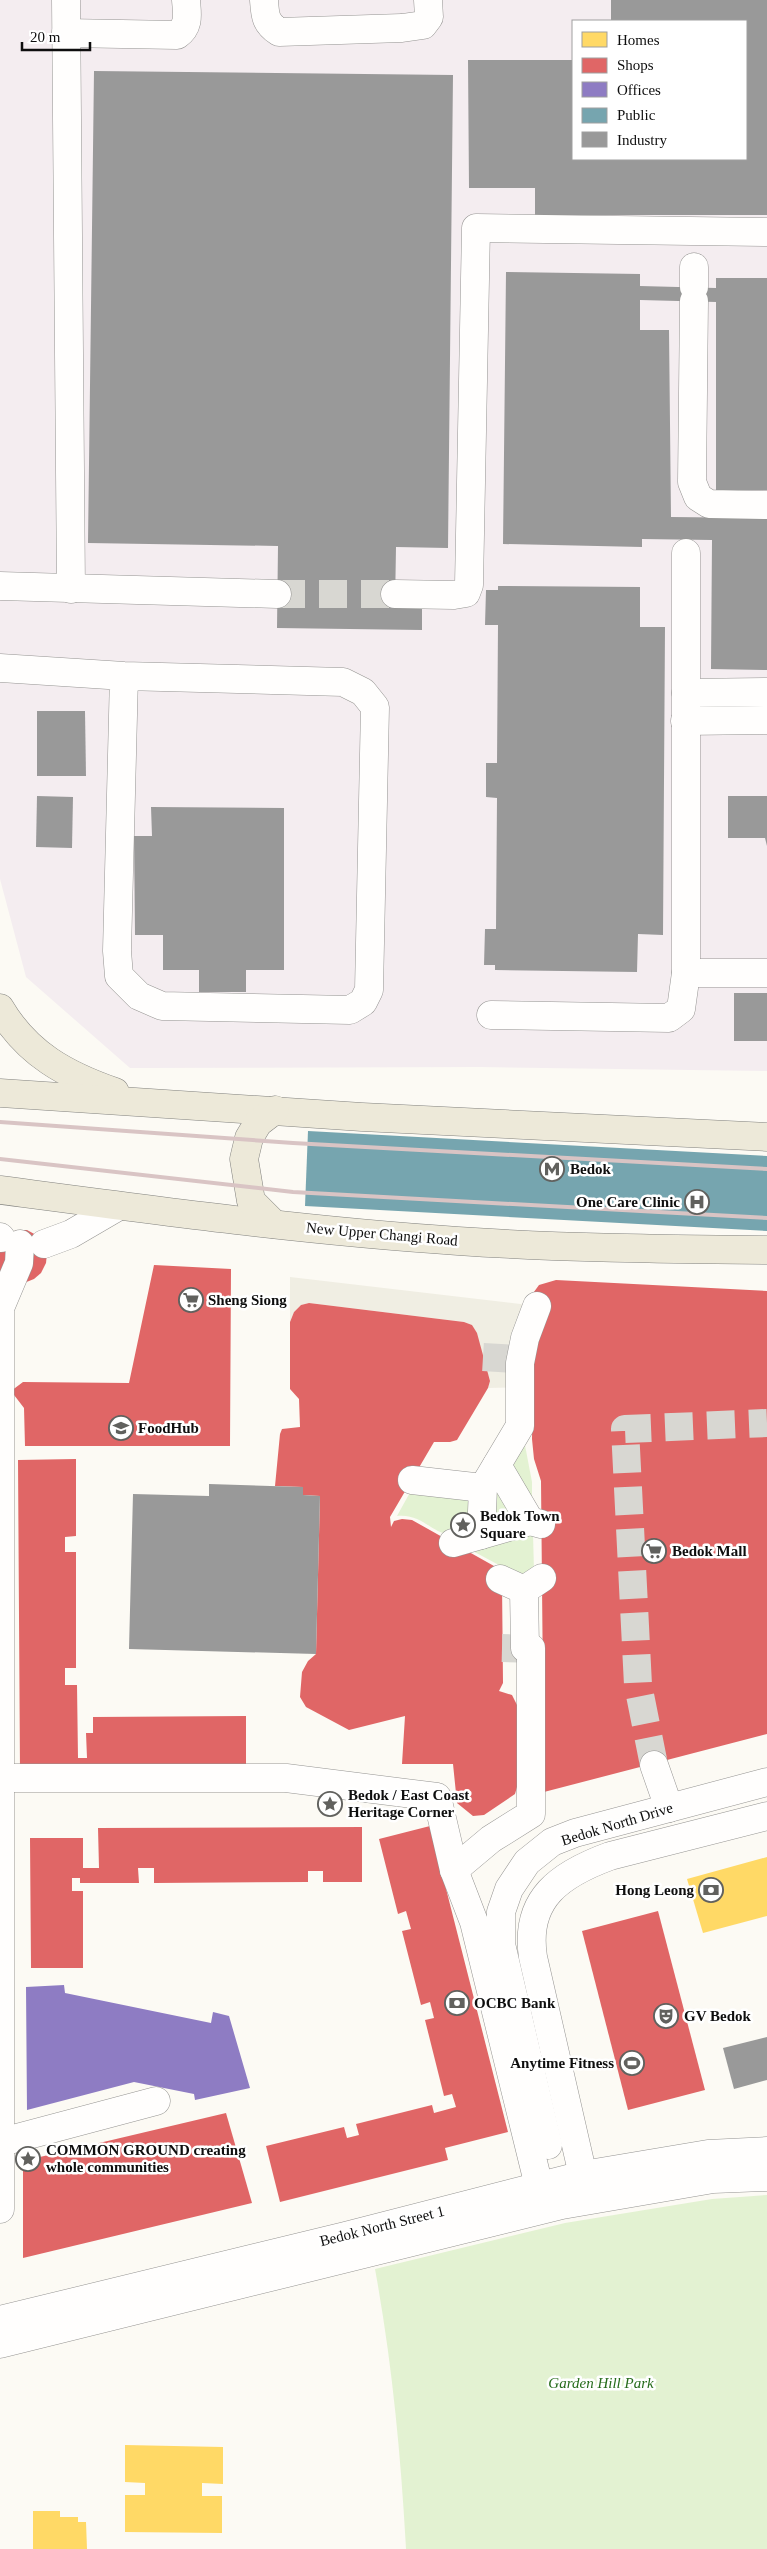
<svg xmlns="http://www.w3.org/2000/svg" width="767" height="2549" viewBox="0 0 767 2549" font-family="Georgia,serif">
<style>
.industrial{fill:#f4edf0;fill-rule:evenodd}
.green{fill:#e3f2d2}
.plaza{fill:#f0eee3}
.homes{fill:#ffd966}
.shops{fill:#e06666}
.offices{fill:#8e7cc3}
.public{fill:#76a5af}
.industry{fill:#999}
.lines{fill:none;stroke-linecap:round;stroke-linejoin:round}
.minor-tunnel{stroke:#d8d7d2;stroke-width:28;stroke-dasharray:28 14;stroke-linecap:butt}
.minor-casing{stroke:#959492;stroke-width:29}
.major-casing{stroke:#82827f;stroke-width:29}
.minor{stroke:#fffefd;stroke-width:28}
.major{stroke:#ede9d9;stroke-width:28}
.rail{stroke:#d9c4c4;stroke-width:4}
.labels{text-anchor:middle;stroke-width:5;stroke-linejoin:round;paint-order:stroke}
.poi-label{font-size:15px;font-weight:bold;fill:#0e0e0e;stroke:#fff;text-anchor:start}
.street-label{font-size:15px;fill:#0e0e0e;stroke:#fff}
.park-label{font-size:15px;font-style:italic;fill:#256b1a;stroke:#fff}
</style>
<rect width="100%" height="100%" fill="#fcfaf4"/>
<path class="industrial" d="M0 0H767V1071L480 1067 130 1068 26 977 0 879ZM573 21H746V159H573Z"/>
<g class="green">
<polygon points="524,1440 532,1482 532,1510 507,1466"/>
<polygon points="496,1480 518,1517 490,1524"/>
<path d="M413 1487 476 1494 473 1528C467 1530 460 1533 453 1534 433 1536 423 1513 397 1516Z"/>
<polygon points="533,1533 534,1571 523,1578 469,1549"/>
<path d="M767 2195V2549H406C401 2455 392 2362 375 2269L565 2223 712 2199Z"/>
</g>
<polygon class="plaza" points="290,1277 537,1306 532,1387 488,1388 490,1381 472,1325 464,1322 309,1303 301,1305 294,1312 290,1322"/>
<g class="homes">
<polygon points="752,1353 754,1387 759,1387 758,1357 767,1357 767,1436 761,1436 759,1392 753,1393 755,1438 725,1439 723,1403 739,1403 738,1380 722,1381 721,1354"/>
<polygon points="600,1360 602,1395 608,1394 606,1364 656,1362 658,1391 663,1390 661,1364 693,1362 694,1382 687,1382 688,1387 679,1387 680,1406 689,1405 689,1412 695,1412 697,1440 665,1441 664,1416 654,1416 653,1397 649,1397 651,1441 610,1443 608,1400 602,1400 604,1445 574,1447 572,1411 588,1410 587,1388 571,1389 569,1361"/>
<polygon points="763,1631 767,1631 767,1714 762,1714 761,1697 756,1697 757,1714 714,1717 712,1689 728,1688 727,1681 749,1679 749,1673 728,1674 728,1665 706,1666 705,1654 710,1654 709,1634 721,1633 722,1644 763,1641"/>
<polygon points="596,1647 597,1671 613,1670 612,1661 627,1661 629,1702 636,1702 636,1682 644,1682 643,1666 678,1665 679,1691 664,1691 665,1700 650,1700 650,1707 665,1707 665,1715 683,1715 684,1737 675,1738 675,1750 661,1751 661,1744 645,1745 644,1708 638,1708 640,1744 609,1745 608,1725 603,1725 603,1737 598,1737 599,1762 573,1763 572,1732 580,1732 579,1712 597,1711 597,1700 581,1700 580,1679 571,1679 570,1648"/>
<polygon points="767,1857 767,1916 703,1933 687,1879"/>
<polygon points="125,2445 223,2447 223,2484 202,2483 202,2496 222,2496 222,2533 125,2532 125,2495 145,2495 145,2483 125,2482"/>
<polygon points="33,2511 60,2511 60,2517 78,2517 78,2522 86,2522 87,2549 33,2549"/>
</g>
<g class="shops">
<polygon points="18,1230 27,1230 38,1236 47,1253 46,1263 41,1273 34,1279 24,1283 0,1273 0,1239 8,1233"/>
<polygon points="154,1265 231,1269 230,1446 25,1446 24,1408 11,1391 23,1382 129,1383"/>
<polygon points="556,1280 767,1291 767,1734 544,1792 541,1481 534,1459 532,1439 533,1364 537,1341 531,1296 539,1285"/>
<polygon points="309,1303 464,1322 472,1325 477,1333 490,1381 488,1388 457,1440 450,1442 434,1442 390,1517 391,1527 394,1521 402,1519 412,1520 494,1566 502,1583 503,1683 499,1691 512,1695 521,1713 521,1773 515,1794 484,1815 473,1816 457,1803 453,1764 402,1764 405,1716 349,1730 306,1707 300,1697 302,1672 308,1661 316,1654 320,1496 303,1495 303,1487 275,1486 280,1434 282,1429 300,1427 299,1399 290,1389 290,1322 294,1312 301,1305"/>
<polygon points="76,1459 76,1536 65,1537 65,1552 76,1552 76,1668 65,1668 65,1685 77,1685 78,1758 87,1758 86,1733 93,1733 93,1717 246,1716 246,1769 20,1770 18,1460"/>
<polygon points="430,1826 508,2132 445,2148 448,2160 280,2202 266,2146 344,2127 347,2138 359,2135 356,2124 432,2105 434,2113 456,2107 452,2094 444,2096 425,2020 434,2018 430,2002 421,2005 402,1931 411,1929 406,1911 398,1914 379,1839"/>
<polygon points="362,1827 362,1882 323,1882 323,1871 308,1871 308,1882 154,1883 154,1868 138,1868 139,1883 80,1883 80,1878 72,1878 72,1891 83,1891 83,1968 31,1968 30,1838 83,1838 83,1868 99,1868 98,1828"/>
<polygon points="658,1911 705,2090 628,2110 582,1931"/>
<polygon points="226,2113 252,2203 23,2258 23,2161"/>
</g>
<polygon class="offices" points="64,1985 65,1993 211,2023 213,2012 229,2016 250,2088 195,2100 194,2094 134,2082 27,2110 26,1987"/>
<polygon class="public" points="308,1131 767,1156 767,1231 305,1206"/>
<g class="industry">
<polygon points="611,0 767,0 767,215 535,215 535,188 469,188 468,60 573,60 573,159 746,159 746,21 611,21"/>
<polygon points="94,71 453,75 448,548 396,547 395,606 422,606 422,630 277,628 278,546 88,543"/>
<polygon points="506,272 640,274 640,286 716,288 716,278 767,278 767,490 716,490 716,302 640,300 640,330 669,330 671,517 767,518 767,670 711,669 712,540 642,539 642,547 503,544"/>
<polygon points="498,586 640,587 640,627 665,627 663,935 638,934 637,972 495,970 495,965 484,965 485,929 496,929 497,798 486,797 486,763 497,763 498,625 485,625 486,590 498,590"/>
<polygon points="37,711 85,711 86,776 37,776"/>
<polygon points="37,796 73,797 72,848 36,847"/>
<polygon points="728,796 767,796 767,846 765,838 728,838"/>
<polygon points="151,807 284,808 284,970 246,970 246,992 199,992 199,970 163,970 163,935 135,935 134,836 152,836"/>
<rect x="734" y="993" width="33" height="48"/>
<polygon points="209,1484 303,1487 303,1495 320,1496 316,1654 129,1649 133,1494 209,1496"/>
<polygon points="767,2037 767,2080 734,2089 723,2048"/>
</g>
<g class="lines">
<g class="minor-tunnel">
<polyline points="277,594 395,594"/>
<polyline points="483,1357 533,1360"/>
<polyline points="502,1648 542,1649"/>
<polyline points="654,1765 638,1685 625,1429 767,1423"/>
</g>
<defs>
<g id="minor">
<polyline points="66,0 71,589"/>
<path d="M264 0C265 15 265 23 279 32L402 28 423 25 429 17 428 0"/>
<path d="M66 33 177 35C190 26 187 14 186 0"/>
<polyline points="694,287 694,267"/>
<polyline points="694,301 692,482 698,497 709,504 767,505"/>
<polyline points="0,586 277,594"/>
<polyline points="395,594 454,595 466,593 469,585 476,228 767,232"/>
<polyline points="0,668 124,676 343,682 363,692 375,707 369,990 363,1002 350,1010 162,1006 139,996 119,976 117,951 124,676"/>
<polyline points="686,693 767,692"/>
<polyline points="685,721 767,720"/>
<polyline points="686,973 767,973"/>
<polyline points="491,1015 669,1018 681,1009 686,973 686,553"/>
<polyline points="0,1237 1,1238"/>
<polyline points="44,1244 71,1234 119,1206"/>
<polyline points="497,1465 530,1521 541,1524"/>
<polyline points="412,1480 483,1488"/>
<polyline points="481,1535 483,1488 520,1426 520,1363 525,1338 537,1306"/>
<polyline points="453,1543 530,1521"/>
<polyline points="500,1579 524,1590 542,1578"/>
<polyline points="524,1590 525,1648"/>
<polyline points="654,1765 669,1808"/>
<polyline points="1,1778 286,1778 437,1797 454,1870 474,1922 536,2174"/>
<polyline points="454,1870 491,1839 531,1814 531,1648"/>
<polyline points="2,2142 156,2101"/>
<polyline points="548,2145 501,1944 501,1912 509,1889 527,1862 552,1842 575,1833 767,1782"/>
<path d="M587 2193 533 1957C524 1898 561 1874 610 1856L767 1816"/>
<polyline points="0,2209 0,1308 19,1263 20,1244"/>
<polyline points="0,2320 345,2236 583,2175 708,2154 767,2151"/>
<polyline points="0,2344 562,2205 713,2179 767,2177"/>
</g>
<g id="major">
<path d="M0 1008C27 1054 66 1075 115 1092"/>
<polyline points="0,1093 362,1117 767,1137"/>
<path d="M0 1190C152 1210 305 1231 458 1241 561 1248 664 1249 767 1250"/>
<polyline points="274,1224 251,1201 244,1159 249,1138 258,1123 275,1110"/>
</g>
</defs>
<use href="#minor" class="minor-casing"/>
<use href="#major" class="major-casing"/>
<use href="#minor" class="minor"/>
<use href="#major" class="major"/>
<g class="rail">
<polyline points="0,1122 293,1143 767,1169"/>
<polyline points="0,1159 293,1192 767,1218"/>
</g>
</g>
<defs>
<symbol id="metro-ring" viewBox="-11 -11 22 22"><circle r="9.5" fill="#fff" stroke="#61615e" stroke-width="1.5"/><path d="M-5.5 5V-5H-3L0 0L3-5H5.5V5H3V-.5L0 4L-3-.5V5Z" fill="#61615e"/></symbol>
<symbol id="hospital-ring" viewBox="-11 -11 22 22"><circle r="9.5" fill="#fff" stroke="#61615e" stroke-width="1.5"/><path d="M-5-5h3v3.5h4V-5h3V5h-3V1.5h-4V5h-3Z" fill="#61615e"/></symbol>
<symbol id="supermarket-ring" viewBox="-11 -11 22 22"><circle r="9.5" fill="#fff" stroke="#61615e" stroke-width="1.5"/><path d="M-6-5.5h2.5l.6 2H6L4.5 2H-2.5L-4.4-4H-6ZM-1.5 3.2a1.3 1.3 0 1 0 .1 0ZM3 3.2a1.3 1.3 0 1 0 .1 0Z" fill="#61615e"/></symbol>
<symbol id="school-ring" viewBox="-11 -11 22 22"><circle r="9.5" fill="#fff" stroke="#61615e" stroke-width="1.5"/><path d="M0-5L7-2L0 1L-7-2ZM-4 1L0 2.5L4 1V4Q0 6-4 4Z" fill="#61615e"/></symbol>
<symbol id="sight-ring" viewBox="-11 -11 22 22"><circle r="9.5" fill="#fff" stroke="#61615e" stroke-width="1.5"/><path d="M0-6L1.8-2.2L6-1.7L2.9 1.2L3.7 5.4L0 3.3L-3.7 5.4L-2.9 1.2L-6-1.7L-1.8-2.2Z" fill="#61615e"/></symbol>
<symbol id="bank-ring" viewBox="-11 -11 22 22"><circle r="9.5" fill="#fff" stroke="#61615e" stroke-width="1.5"/><path d="M-6-4H6V4H-6ZM0-2.3a2.3 2.3 0 1 0 0 4.6a2.3 2.3 0 1 0 0-4.6Z" fill="#61615e"/></symbol>
<symbol id="theatre-ring" viewBox="-11 -11 22 22"><circle r="9.5" fill="#fff" stroke="#61615e" stroke-width="1.5"/><path d="M-5-5.5Q0-4 5-5.5V0Q5 5 0 6Q-5 5-5 0ZM-3.3-2.5H-1v1.5H-3.3ZM1-2.5H3.3v1.5H1ZM-2.8 1Q0 5.5 2.8 1Z" fill="#61615e"/></symbol>
<symbol id="stadium-ring" viewBox="-11 -11 22 22"><circle r="9.5" fill="#fff" stroke="#61615e" stroke-width="1.5"/><path d="M0-5a6.5 5 0 1 0 0 10a6.5 5 0 1 0 0-10ZM-3.5-1.8h7v3.6h-7Z" fill="#61615e"/></symbol>
</defs>
<g fill-rule="evenodd">
<use href="#metro-ring" x="538" y="1155" width="28" height="28"/>
<use href="#hospital-ring" x="683" y="1188" width="28" height="28"/>
<use href="#supermarket-ring" x="177" y="1286" width="28" height="28"/>
<use href="#school-ring" x="107" y="1414" width="28" height="28"/>
<use href="#sight-ring" x="449" y="1511" width="28" height="28"/>
<use href="#supermarket-ring" x="640" y="1537" width="28" height="28"/>
<use href="#sight-ring" x="316" y="1790" width="28" height="28"/>
<use href="#bank-ring" x="697" y="1876" width="28" height="28"/>
<use href="#bank-ring" x="443" y="1989" width="28" height="28"/>
<use href="#theatre-ring" x="652" y="2002" width="28" height="28"/>
<use href="#stadium-ring" x="618" y="2049" width="28" height="28"/>
<use href="#sight-ring" x="14" y="2145" width="28" height="28"/>
</g>
<g class="labels">
<g class="poi-label">
<text x="570" y="1174">Bedok</text>
<text x="680" y="1207" text-anchor="end">One Care Clinic</text>
<text x="208" y="1305">Sheng Siong</text>
<text x="138" y="1433">FoodHub</text>
<text x="480" y="1521">Bedok Town<tspan x="480" dy="17">Square</tspan></text>
<text x="672" y="1556">Bedok Mall</text>
<text x="348" y="1800">Bedok / East Coast<tspan x="348" dy="17">Heritage Corner</tspan></text>
<text x="694" y="1895" text-anchor="end">Hong Leong</text>
<text x="474" y="2008">OCBC Bank</text>
<text x="684" y="2021">GV Bedok</text>
<text x="614" y="2068" text-anchor="end">Anytime Fitness</text>
<text x="46" y="2155">COMMON GROUND creating<tspan x="46" dy="17">whole communities</tspan></text>
</g>
<g class="street-label">
<text transform="translate(382 1234) rotate(5)" y="5">New Upper Changi Road</text>
<text transform="translate(617 1824) rotate(-17)" y="5">Bedok North Drive</text>
<text transform="translate(382 2226) rotate(-14)" y="5">Bedok North Street 1</text>
</g>
<g class="park-label">
<text x="601" y="2388">Garden Hill Park</text>
</g>
</g>
<rect x="572" y="20" width="175" height="140" fill="#ffffff" stroke="#9f9f9f"/>
<rect x="582" y="32" width="25" height="15" fill="#ffd966" stroke="#9f9f9f"/>
<text x="617" y="45" font-size="15" fill="#0e0e0e">Homes</text>
<rect x="582" y="58" width="25" height="15" fill="#e06666" stroke="#9f9f9f"/>
<text x="617" y="70" font-size="15" fill="#0e0e0e">Shops</text>
<rect x="582" y="82" width="25" height="15" fill="#8e7cc3" stroke="#9f9f9f"/>
<text x="617" y="95" font-size="15" fill="#0e0e0e">Offices</text>
<rect x="582" y="108" width="25" height="15" fill="#76a5af" stroke="#9f9f9f"/>
<text x="617" y="120" font-size="15" fill="#0e0e0e">Public</text>
<rect x="582" y="132" width="25" height="15" fill="#999999" stroke="#9f9f9f"/>
<text x="617" y="145" font-size="15" fill="#0e0e0e">Industry</text>
<path d="M22 42v8h68v-8" fill="none" stroke="#0e0e0e" stroke-width="2.5"/>
<text x="30" y="42" font-size="15" fill="#0e0e0e" stroke="#ffffff" stroke-width="4" paint-order="stroke">20 m</text>
</svg>
